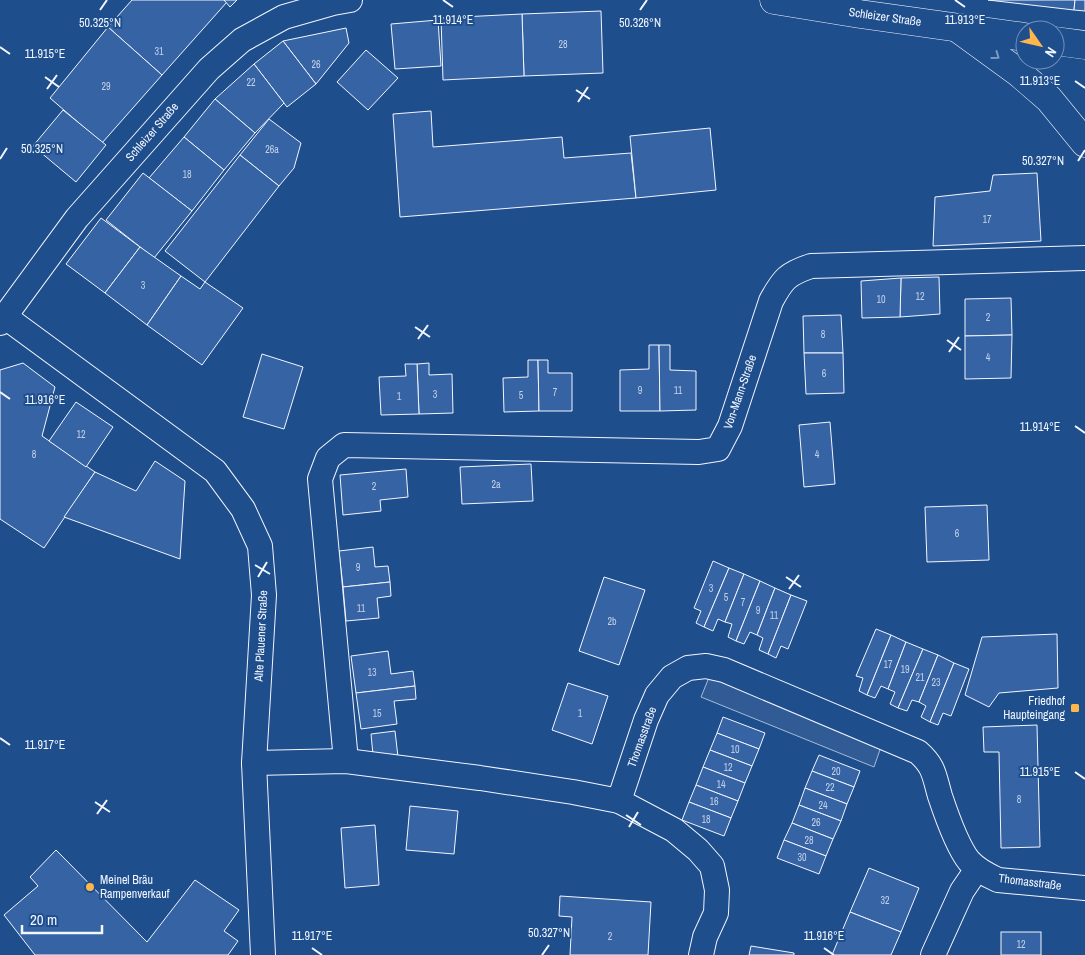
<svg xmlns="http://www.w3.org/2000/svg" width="1085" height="955" viewBox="0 0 1085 955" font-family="'Archivo Narrow',sans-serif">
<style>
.built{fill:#305b95;stroke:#a8bbd7}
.building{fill:#3563a3;stroke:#f2f6ff}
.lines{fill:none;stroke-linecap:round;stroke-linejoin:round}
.minor-casing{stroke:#f2f6ff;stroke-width:26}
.primary-casing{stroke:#f2f6ff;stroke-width:29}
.minor{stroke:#1f4e8c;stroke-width:24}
.primary{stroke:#1f4e8c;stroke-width:28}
.oneway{stroke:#7e9ac0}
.ticks{fill:none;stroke:#f2f6ff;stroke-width:2}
.poi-dot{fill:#ffb74d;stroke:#1f4e8c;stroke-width:2}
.labels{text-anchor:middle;stroke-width:4;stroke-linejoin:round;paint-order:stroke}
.number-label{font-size:10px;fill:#c3d1e8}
.street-label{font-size:12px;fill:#f2f6ff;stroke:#1f4e8c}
.poi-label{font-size:12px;fill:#f2f6ff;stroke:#1f4e8c;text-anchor:end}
.ticks-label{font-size:12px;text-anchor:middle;fill:#f2f6ff;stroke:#1f4e8c;stroke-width:4;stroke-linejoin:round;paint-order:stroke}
</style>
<rect width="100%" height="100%" fill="#1f4e8c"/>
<polygon class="built" points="710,675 882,744 874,767 701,697"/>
<g class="building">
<polygon points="132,0 224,0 227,2 162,75 108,27"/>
<polygon points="224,0 237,0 230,7"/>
<polygon points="988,0 1075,0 1074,10"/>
<polygon points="1075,0 1085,0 1085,11 1074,10"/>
<polygon points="601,11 603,73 524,76 522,14"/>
<polygon points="522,14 524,76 443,80 441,18"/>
<polygon points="438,20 441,66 395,69 391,24"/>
<polygon points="108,27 162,75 102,143 50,98"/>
<polygon points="346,28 349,43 316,84 283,41"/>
<polygon points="283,41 316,84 287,107 254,64"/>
<polygon points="366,50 398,78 368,110 337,82"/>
<polygon points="254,64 284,103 255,133 215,99"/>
<polygon points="215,99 255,133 224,170 184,137"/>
<polygon points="63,110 106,145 76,182 33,146"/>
<polygon points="431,111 433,147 562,137 564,158 631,153 636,198 400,217 393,114"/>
<polygon points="269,119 301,143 294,168 279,186 240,155"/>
<polygon points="710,128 716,190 636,198 630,136"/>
<polygon points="184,137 224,170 192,211 149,178"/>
<polygon points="240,155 279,186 205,282 165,251"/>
<polygon points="143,173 192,211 154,258 106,220"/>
<polygon points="1037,173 1041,241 933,246 935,197 990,191 993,175"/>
<polygon points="101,218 140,247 105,293 66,264"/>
<polygon points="140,247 181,276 147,325 105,293"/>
<polygon points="181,276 200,289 205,282 243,308 202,365 147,325"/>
<polygon points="939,277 940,314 900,317 901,278"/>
<polygon points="901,278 900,317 862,318 861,281"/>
<polygon points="1011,298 1012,335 965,336 965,299"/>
<polygon points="841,315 843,353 804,353 803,316"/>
<polygon points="1012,335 1011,378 965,379 965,336"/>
<polygon points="649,345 659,345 660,411 620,411 620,370 649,369"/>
<polygon points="659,345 670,345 670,370 696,371 696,410 660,411"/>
<polygon points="804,353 843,353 844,393 806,394"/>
<polygon points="262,354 303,367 284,429 243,417"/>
<polygon points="528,360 538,360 539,411 504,412 503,378 528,377"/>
<polygon points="538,360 548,360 548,373 572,373 572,411 539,411"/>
<polygon points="23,363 55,387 42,436 95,472 44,548 0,519 0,370"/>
<polygon points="429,363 429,375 452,374 453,413 419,414 417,364"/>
<polygon points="405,364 417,364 419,414 381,415 379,377 406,376"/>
<polygon points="76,402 113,427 86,467 49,441"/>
<polygon points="830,422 835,484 804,487 799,425"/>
<polygon points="155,461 185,481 180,559 64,517 95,472 136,491"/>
<polygon points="531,464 533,501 462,504 460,467"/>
<polygon points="406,469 408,497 380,500 381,511 343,515 340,475"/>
<polygon points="987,505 989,560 927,562 925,507"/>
<polygon points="373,547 375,567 388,566 390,582 343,587 339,551"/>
<polygon points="713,561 729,568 704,627 696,623 701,611 694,608"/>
<polygon points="729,568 744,574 725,622 718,619 713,631 704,627"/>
<polygon points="744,574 760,581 736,641 728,637 732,624 725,622"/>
<polygon points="604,577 645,590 619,665 579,651"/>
<polygon points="760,581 775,588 757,635 750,632 744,644 736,641"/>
<polygon points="390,582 391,596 377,598 379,618 346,621 343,587"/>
<polygon points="775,588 791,595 768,654 759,650 763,638 757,635"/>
<polygon points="791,595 807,601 788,649 781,646 776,658 768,654"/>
<polygon points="876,629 891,635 867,695 859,691 863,678 856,676"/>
<polygon points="1057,634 1058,688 999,693 989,707 965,695 982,637"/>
<polygon points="891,635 906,642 888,689 881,686 875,698 867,695"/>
<polygon points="906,642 923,649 898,708 890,704 895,692 888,689"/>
<polygon points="923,649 938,655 919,702 912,700 907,711 898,708"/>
<polygon points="388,651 391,674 413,671 415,686 356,693 351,656"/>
<polygon points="938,655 954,663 930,722 921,717 926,706 919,702"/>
<polygon points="954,663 969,669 951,716 943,713 938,725 930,722"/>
<polygon points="568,683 608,696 592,744 552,730"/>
<polygon points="415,686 416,699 394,701 397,724 361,729 356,693"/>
<polygon points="723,717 765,733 759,749 717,733"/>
<polygon points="1037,725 1040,847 1001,848 999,752 984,752 983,727"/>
<polygon points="395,731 398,757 373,755 371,734"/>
<polygon points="717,733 759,749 752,766 710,750"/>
<polygon points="710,750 752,766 745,783 703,767"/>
<polygon points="819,755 860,771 854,787 812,771"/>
<polygon points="703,767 745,783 738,801 696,785"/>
<polygon points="812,771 854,787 847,804 805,788"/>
<polygon points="696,785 738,801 731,818 689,802"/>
<polygon points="805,788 847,804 841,821 799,805"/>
<polygon points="689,802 731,818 724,836 682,820"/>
<polygon points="799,805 841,821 833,839 792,823"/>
<polygon points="410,806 458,811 454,854 406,850"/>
<polygon points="792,823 833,839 826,856 784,840"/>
<polygon points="375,825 379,885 345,888 341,828"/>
<polygon points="784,840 826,856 819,874 777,858"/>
<polygon points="56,850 147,942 195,880 239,910 224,931 238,941 228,955 35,955 4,915 38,886 30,877"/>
<polygon points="869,868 919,888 901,932 850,912"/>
<polygon points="560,896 651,902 648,955 570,955 572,917 559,916"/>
<polygon points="850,912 901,932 891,955 832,955"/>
<rect x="1001" y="932" width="40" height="23"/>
<polygon points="751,946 794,953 794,955 749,955"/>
</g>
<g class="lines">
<defs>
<g id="minor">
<polyline points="4,316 215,471 243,509 260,546 264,595 254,763 263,955"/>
<polyline points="0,323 77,218 209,69 242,40 284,17 333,3 350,0"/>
<path d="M346 761 320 479 328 458 344 445 699 452 718 449 730 426 771 301C783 279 787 274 811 266L1085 258"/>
<polyline points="254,763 346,761 480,778 573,792 619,801 674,830 698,850 712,866 717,890 716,913 705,937 701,955"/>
<path d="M619 801 646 720 657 695 672 677 688 668 706 666 724 670 918 752C935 767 934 776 940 796 946 814 957 846 969 861 977 870 987 875 998 880L1085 888"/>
<polyline points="933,955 962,891 977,869"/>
</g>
<g id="primary">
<polyline points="774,0 860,14 1025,37"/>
<polyline points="960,30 1019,73 1049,99 1085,143"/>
<polyline points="1055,41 1085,45"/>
</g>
</defs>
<use href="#minor" class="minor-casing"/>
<use href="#primary" class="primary-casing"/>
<use href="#minor" class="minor"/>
<use href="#primary" class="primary"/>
</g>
<defs><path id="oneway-chevron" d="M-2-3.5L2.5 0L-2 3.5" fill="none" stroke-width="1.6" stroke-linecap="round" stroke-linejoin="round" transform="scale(1.25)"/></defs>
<use class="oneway" href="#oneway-chevron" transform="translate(996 56) rotate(36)"/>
<path class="ticks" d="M443 0 453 7M955 0 965 7M100 10 107 0M640 10 647 0M0 47 10 54M45 77 59 87M1075 81 1085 88M47 89 57 75M576 90 590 99M578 102 588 87M0 159 7 148M1078 161 1085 150M415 327 430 337M418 339 428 325M947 340 961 350M949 352 959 337M0 392 10 399M1075 426 1085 433M255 565 270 574M258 577 267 562M786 577 801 587M789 589 799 575M0 738 10 745M1075 772 1085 779M95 802 110 812M97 814 107 800M626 815 641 825M629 827 638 812M312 948 322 955M824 948 834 955M542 955 549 945"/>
<g class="poi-dot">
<rect x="1070" y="703" width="10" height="10" rx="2.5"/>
<circle cx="90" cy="887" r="5"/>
</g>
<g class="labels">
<g class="number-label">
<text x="563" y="48">28</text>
<text x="159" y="55">31</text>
<text x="316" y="68">26</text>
<text x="251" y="86">22</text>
<text x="106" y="90">29</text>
<text x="272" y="153">26a</text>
<text x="187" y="178">18</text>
<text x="987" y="223">17</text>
<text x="143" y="289">3</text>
<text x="920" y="300">12</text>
<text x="881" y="303">10</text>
<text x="988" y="321">2</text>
<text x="823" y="338">8</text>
<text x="988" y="361">4</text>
<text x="824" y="377">6</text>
<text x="640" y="394">9</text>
<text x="678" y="394">11</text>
<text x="555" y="396">7</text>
<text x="435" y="398">3</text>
<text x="521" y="399">5</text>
<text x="399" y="400">1</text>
<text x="81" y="438">12</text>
<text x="34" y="458">8</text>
<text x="817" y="458">4</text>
<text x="496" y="488">2a</text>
<text x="374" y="490">2</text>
<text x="957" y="537">6</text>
<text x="358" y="571">9</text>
<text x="711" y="592">3</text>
<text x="726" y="601">5</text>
<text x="743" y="606">7</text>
<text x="361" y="612">11</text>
<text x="758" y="614">9</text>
<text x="774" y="619">11</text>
<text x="612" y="625">2b</text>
<text x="888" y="668">17</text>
<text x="905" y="673">19</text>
<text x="372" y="676">13</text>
<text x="920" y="681">21</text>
<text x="936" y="686">23</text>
<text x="377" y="717">15</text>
<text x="580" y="717">1</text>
<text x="735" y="753">10</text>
<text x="728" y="771">12</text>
<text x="836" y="775">20</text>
<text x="721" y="788">14</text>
<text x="830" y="791">22</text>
<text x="1019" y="803">8</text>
<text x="714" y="805">16</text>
<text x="823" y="809">24</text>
<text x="706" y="823">18</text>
<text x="816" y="826">26</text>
<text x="809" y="844">28</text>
<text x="802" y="861">30</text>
<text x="885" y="904">32</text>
<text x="610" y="940">2</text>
<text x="1021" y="948">12</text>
</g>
<g class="street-label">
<text transform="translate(885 17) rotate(8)" y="4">Schleizer Straße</text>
<text transform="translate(152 132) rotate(-49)" y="4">Schleizer Straße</text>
<text transform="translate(740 392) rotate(-71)" y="4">Von-Mann-Straße</text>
<text transform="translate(261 636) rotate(-87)" y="4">Alte Plauener Straße</text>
<text transform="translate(642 737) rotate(-70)" y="4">Thomasstraße</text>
<text transform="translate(1030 882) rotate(7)" y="4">Thomasstraße</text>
</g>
<g class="poi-label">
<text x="1065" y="705">Friedhof<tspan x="1065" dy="14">Haupteingang</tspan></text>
<text x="100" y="884" text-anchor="start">Meinel Bräu<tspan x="100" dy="14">Rampenverkauf</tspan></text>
</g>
</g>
<g class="ticks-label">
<text x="453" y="24">11.914°E</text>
<text x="965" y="24">11.913°E</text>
<text x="100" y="27">50.325°N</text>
<text x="640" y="27">50.326°N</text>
<text x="45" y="58">11.915°E</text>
<text x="1040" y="85">11.913°E</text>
<text x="42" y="153">50.325°N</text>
<text x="1043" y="165">50.327°N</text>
<text x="45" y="404">11.916°E</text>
<text x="1040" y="431">11.914°E</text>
<text x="45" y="749">11.917°E</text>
<text x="1040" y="776">11.915°E</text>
<text x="549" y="937">50.327°N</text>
<text x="312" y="940">11.917°E</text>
<text x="824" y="940">11.916°E</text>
</g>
<g transform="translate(1040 45) rotate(124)"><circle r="24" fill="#1f4e8c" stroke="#7391ba"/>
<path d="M0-4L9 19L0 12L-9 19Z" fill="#ffb74d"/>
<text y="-8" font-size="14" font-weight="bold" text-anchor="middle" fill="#f2f6ff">N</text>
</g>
<path d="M22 925v8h80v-8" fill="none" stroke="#f2f6ff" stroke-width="2.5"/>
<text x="30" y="925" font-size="15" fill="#f2f6ff" stroke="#1f4e8c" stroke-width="4" paint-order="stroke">20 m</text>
</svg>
